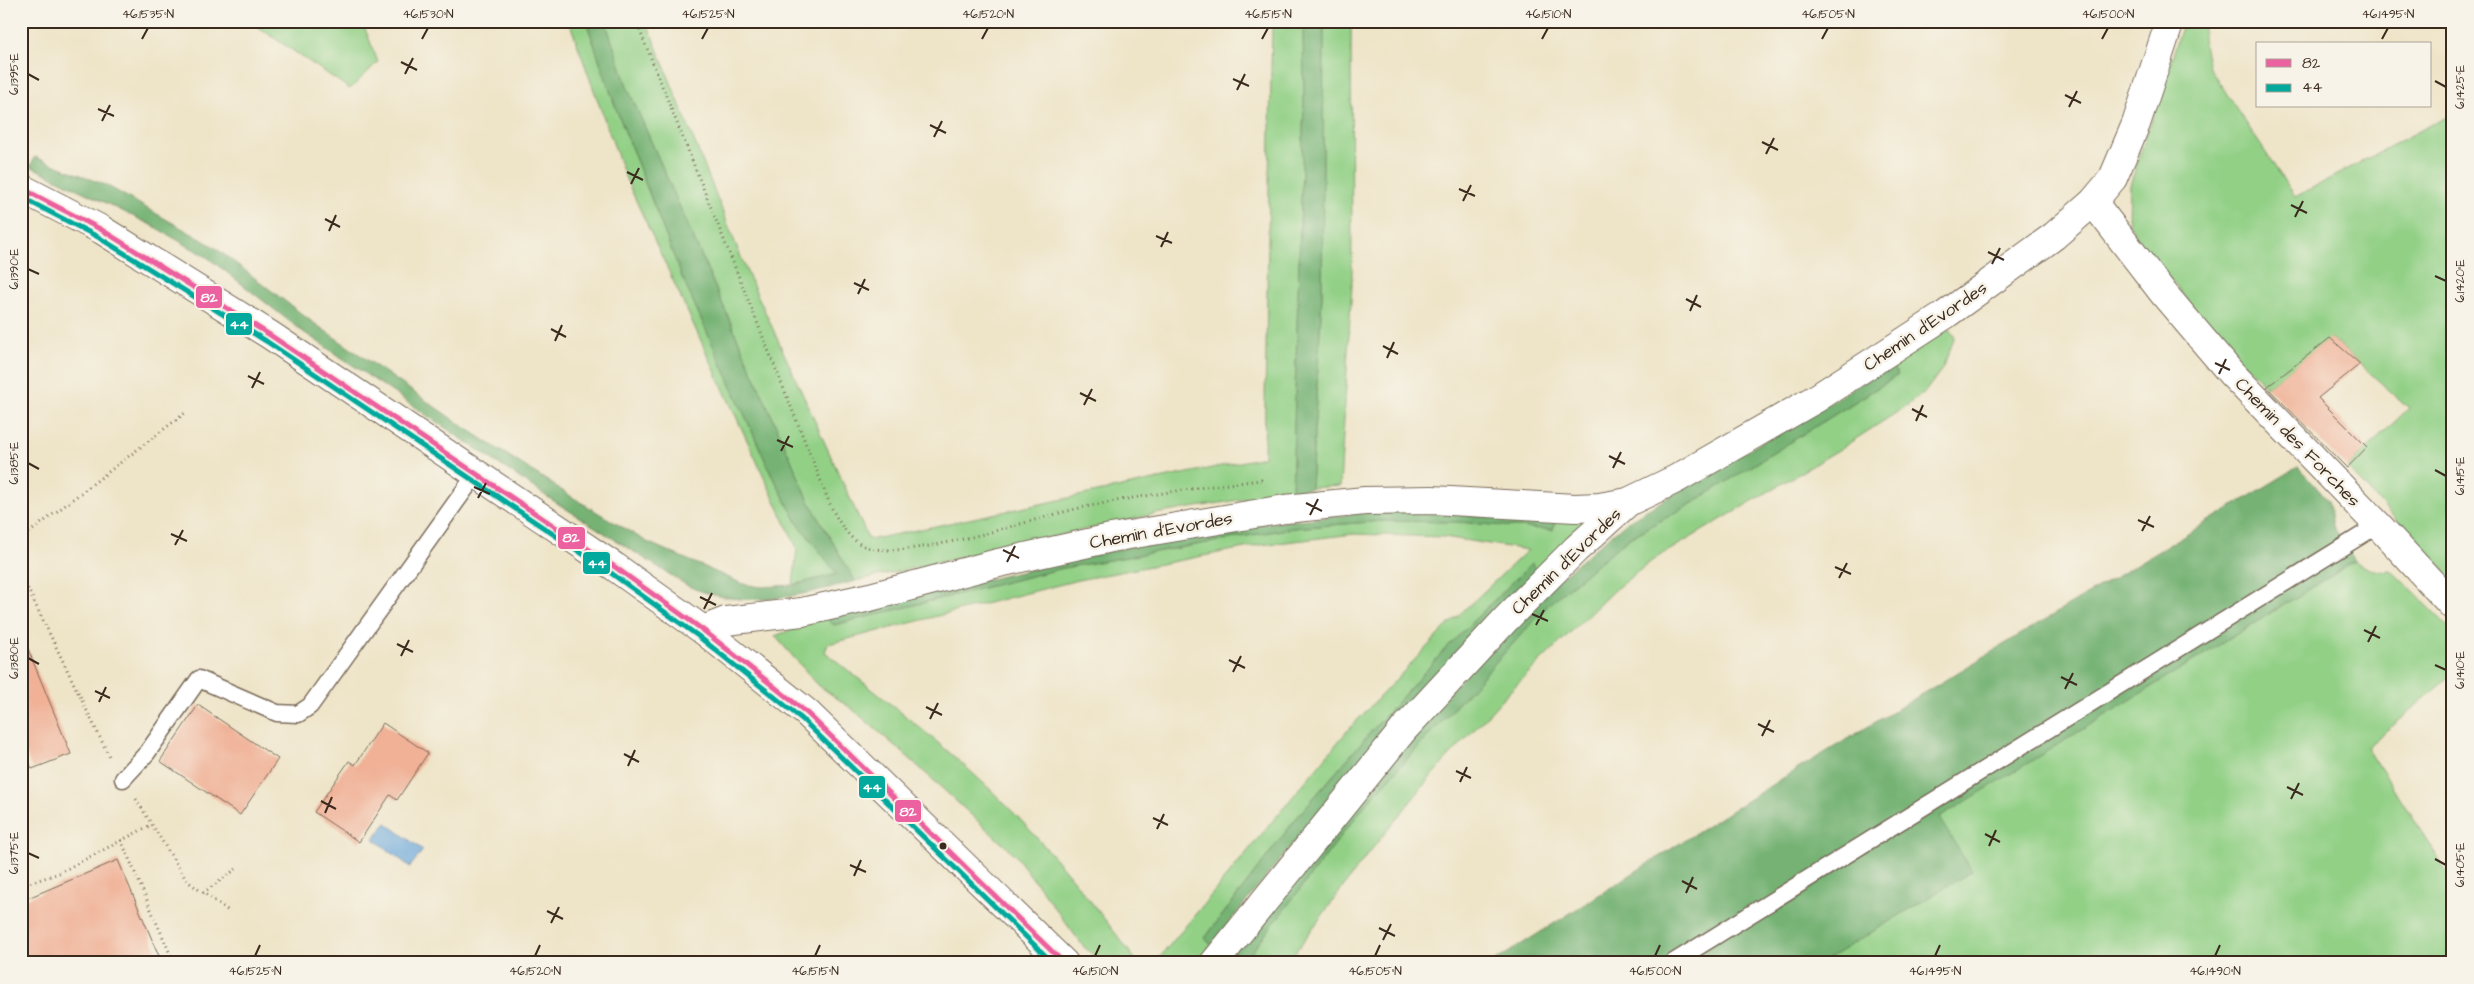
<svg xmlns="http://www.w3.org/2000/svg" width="2474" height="984" viewBox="0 0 2474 984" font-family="'Architects Daughter',sans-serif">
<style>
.green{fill:#92d086;stroke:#667d52}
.forest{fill:#75b273;stroke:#586e48}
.water{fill:#67a6da;stroke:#51687c}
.building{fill:#f0b196}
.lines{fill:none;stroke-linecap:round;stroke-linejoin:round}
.lane-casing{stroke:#7a6b5a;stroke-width:19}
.street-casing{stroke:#7a6b5a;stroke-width:30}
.secondary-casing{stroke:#7a6b5a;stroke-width:30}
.path{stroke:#7a6b5a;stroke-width:3;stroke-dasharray:1 4;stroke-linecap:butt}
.lane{stroke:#fff;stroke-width:16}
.street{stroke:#fff;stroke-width:28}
.secondary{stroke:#fff;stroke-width:28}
.bus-1-casing{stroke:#f7f3e8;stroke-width:9}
.bus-2-casing{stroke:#f7f3e8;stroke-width:9}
.bus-1{stroke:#ec619f;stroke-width:5}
.bus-2{stroke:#03a99d;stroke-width:5}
.ticks{fill:none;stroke:#3b2a1e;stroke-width:2}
.bus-dot{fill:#3b2a1e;stroke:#f7f3e8;stroke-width:2}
.labels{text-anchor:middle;stroke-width:5;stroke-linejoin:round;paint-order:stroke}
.street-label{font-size:18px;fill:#3b2a1e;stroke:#f7f3e8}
.line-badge{stroke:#f7f3e8;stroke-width:2}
.badge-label{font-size:14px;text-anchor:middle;font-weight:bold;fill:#fff}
.neatline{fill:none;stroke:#3b2a1e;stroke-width:2}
.ticks-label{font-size:12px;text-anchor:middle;fill:#3b2a1e}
</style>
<rect width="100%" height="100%" fill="#f7f3e8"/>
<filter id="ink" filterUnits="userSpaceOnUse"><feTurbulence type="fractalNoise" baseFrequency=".02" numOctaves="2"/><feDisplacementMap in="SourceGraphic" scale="10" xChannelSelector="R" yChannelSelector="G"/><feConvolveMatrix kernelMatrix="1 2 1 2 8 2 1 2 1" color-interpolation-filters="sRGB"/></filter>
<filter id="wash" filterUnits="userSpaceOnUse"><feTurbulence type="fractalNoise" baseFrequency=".0096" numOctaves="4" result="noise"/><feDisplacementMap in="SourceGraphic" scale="20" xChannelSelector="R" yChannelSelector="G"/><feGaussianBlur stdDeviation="1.12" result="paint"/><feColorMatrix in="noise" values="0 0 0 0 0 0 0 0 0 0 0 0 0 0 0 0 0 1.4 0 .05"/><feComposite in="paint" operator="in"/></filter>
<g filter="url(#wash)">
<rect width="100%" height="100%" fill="#eee4c8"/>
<g class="green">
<polygon points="249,21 362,21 378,62 350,89"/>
<polygon points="569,21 586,21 617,111 682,277 771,473 797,522 838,574 793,585 797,548 626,179"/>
<polygon points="605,21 646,21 747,272 869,540 1264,457 1272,21 1303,21 1304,101 1292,491 1155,514 855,581 810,503 628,89"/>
<polygon points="1324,21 1351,21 1352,284 1340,486 1311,488 1322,296"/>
<polygon points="2184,21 2203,21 2203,40 2209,67 2295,197 2453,113 2453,580 2347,468 2409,408 2331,338 2267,387 2216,335 2143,246 2129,223 2130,185"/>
<polygon points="1950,329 1955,337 1942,369 1925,392 1902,409 1840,449 1653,560 1613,591 1512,689 1432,775 1364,859 1287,963 1243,963 1365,805 1550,603 1626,540 1691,504 1898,375 1891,366"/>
<path d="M1555 519 1594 522 1537 574 1531 564 1447 647 1369 734 1298 816 1205 938 1211 945 1196 963H1155L1348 730 1445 628 1528 550 1444 537 1354 534 1260 545 1078 580 828 644 825 652C890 704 957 754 1015 814 1060 861 1099 911 1138 963H1102L1083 946 1016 856 908 757 851 708 818 685 775 636 825 617 834 625 1063 568 1293 528 1382 521 1458 522 1553 530Z"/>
<path d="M2355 561C2367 570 2377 572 2391 570L2453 631V674L2367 747 2453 881V963H1821L1972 871 1938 818Z"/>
</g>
<g class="forest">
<path d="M586 21H605L628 89 810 503 855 581C800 596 743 611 688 586L549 498 302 331 207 257 153 226 30 166 35 157 106 185 213 246 311 321 461 425 572 497 647 542 743 584 761 587 793 585 837 574 797 522 771 473 682 277 617 111Z"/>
<polygon points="1303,21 1324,21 1322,296 1311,488 1292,491 1304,101"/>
<polygon points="1891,366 1898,375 1691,504 1626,540 1550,603 1365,805 1243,963 1224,963 1372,776 1536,598 1628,521"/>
<polygon points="2298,467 2328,500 2333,526 2355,561 1939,818 1972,871 1821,963 1492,963 1778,781"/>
<polygon points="1382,511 1555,519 1553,530 1458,522 1382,521 1293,528 1063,568 834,625 825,617 1199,531"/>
<polygon points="1532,563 1537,574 1426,689 1331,797 1211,945 1205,938 1298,816 1369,734 1447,647"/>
</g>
<polygon class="water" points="386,823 423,850 410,867 374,839"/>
<g id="blocks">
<g class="building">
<polygon points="2330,338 2360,364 2318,398 2367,447 2347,468 2267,387"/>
<polygon points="21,632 71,754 32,769 21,742"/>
<polygon points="198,705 278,759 240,815 160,761"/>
<polygon points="383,723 428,753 397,800 390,795 359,842 314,812 349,761 355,765"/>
<polygon points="118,860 162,963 21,963 21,901"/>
</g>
</g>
</g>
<g filter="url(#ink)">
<use href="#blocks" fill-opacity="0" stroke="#7a6b5a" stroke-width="1"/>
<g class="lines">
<defs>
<g id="lane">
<polyline points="123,779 147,753 199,679 277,713 298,714 310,706 476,474"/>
<polyline points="1672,963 2378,525"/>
</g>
<g id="street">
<polyline points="2093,202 2164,294 2231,373 2378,525 2453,606"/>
<polyline points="703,630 726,621 802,612 870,597 994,564 1111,538 1285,509 1365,501 1432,500 1575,508 1599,507 1628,502 1676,479 1817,398 1945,315 2054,236 2093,202 2113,178 2136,124 2170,21"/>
<polyline points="1214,963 1404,729 1506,619 1576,549 1628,502"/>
</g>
<polyline id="secondary" points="21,188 102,230 270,335 615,567 703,630 807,713 1064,963"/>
</defs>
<use href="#lane" class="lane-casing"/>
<use href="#street" class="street-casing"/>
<use href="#secondary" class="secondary-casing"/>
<g class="path">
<path d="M636 21 812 459C824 486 834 528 860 544 899 567 1037 516 1085 507 1143 495 1202 487 1261 480L1264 482"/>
<polyline points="21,539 185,413"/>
<polyline points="21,575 110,758"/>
<polyline points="136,799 187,881 230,912"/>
<polyline points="121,840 174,963"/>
<polyline points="21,886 59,873 151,825"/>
<polyline points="203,893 236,869"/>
</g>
<use href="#lane" class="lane"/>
<use href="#street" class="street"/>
<use href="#secondary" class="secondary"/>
<defs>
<polyline id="bus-1" points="21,188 102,230 270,335 615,567 703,630 807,713 1064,963"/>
<polyline id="bus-2" points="21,197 98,237 266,341 611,573 698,636 802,719 1053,963"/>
</defs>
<use href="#bus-1" class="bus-1-casing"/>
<use href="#bus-2" class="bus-2-casing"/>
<use href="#bus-1" class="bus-1"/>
<use href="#bus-2" class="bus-2"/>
</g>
</g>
<path class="ticks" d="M142 39 148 28M422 39 428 28M702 39 708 28M982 39 988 28M1262 39 1268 28M1542 39 1548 28M1822 39 1828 28M2102 39 2108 28M2382 39 2388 28M401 62 417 70M28 74 39 80M405 74 413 58M1233 79 1249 86M2435 81 2446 87M1237 90 1245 74M2065 95 2081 103M2069 107 2077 91M98 109 114 116M102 121 110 105M930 125 946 133M934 137 942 121M1762 142 1778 150M1766 154 1774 138M627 172 643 180M631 184 639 168M1459 189 1475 196M1463 201 1471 185M2291 205 2307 213M2295 217 2303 201M325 219 340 227M329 231 336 215M1156 236 1172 243M1161 247 1168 232M1988 252 2004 260M1992 264 2000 248M28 269 39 274M2435 276 2446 281M854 283 869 290M858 294 865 279M1686 299 1701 307M1690 311 1697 295M551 329 566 337M555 341 562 325M1383 346 1398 354M1387 358 1394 342M2215 363 2230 370M2219 374 2226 359M248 376 264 384M252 388 260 372M1080 393 1096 401M1084 405 1092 389M1912 409 1927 417M1916 421 1923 405M777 440 793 447M781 451 789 436M1609 456 1625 464M28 463 39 469M1613 468 1621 452M2435 470 2446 476M474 487 490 494M478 498 486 483M1306 503 1322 511M1310 515 1318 499M2138 520 2154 527M2142 531 2150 516M171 534 187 541M175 545 183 530M1003 550 1019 558M1007 562 1015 546M1835 567 1851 574M1839 578 1847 563M700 597 716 605M704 609 712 593M1532 614 1548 621M1536 625 1544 610M2364 630 2380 638M2368 642 2376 626M397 644 413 652M401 656 409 640M28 658 39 664M1229 660 1245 668M2435 665 2446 670M1233 672 1241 656M2061 677 2077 685M2065 689 2073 673M95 691 110 698M99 702 106 687M926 707 942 715M930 719 938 703M1758 724 1774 732M1762 736 1770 720M624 754 639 762M628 766 635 750M1456 771 1471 778M1460 782 1467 767M2287 787 2303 795M2291 799 2299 783M321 801 336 809M325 813 332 797M1153 818 1168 825M1157 829 1164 814M1985 834 2000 842M1989 846 1996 830M28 853 39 858M2435 859 2446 865M850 865 866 872M854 876 861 860M1682 881 1697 889M1686 893 1693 877M547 911 563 919M551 923 559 907M1379 928 1395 936M1383 940 1391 924M255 956 260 945M535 956 540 945M815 956 820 945M1095 956 1100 945M1375 956 1380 945M1655 956 1660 945M1935 956 1940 945M2215 956 2220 945"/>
<circle class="bus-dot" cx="943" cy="846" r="4.5"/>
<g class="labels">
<g class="street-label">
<text transform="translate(1925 326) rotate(-34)" y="6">Chemin d'Evordes</text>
<text transform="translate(2298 442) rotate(46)" y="6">Chemin des Forches</text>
<text transform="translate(1161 530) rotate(-10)" y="6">Chemin d'Evordes</text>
<text transform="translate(1566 561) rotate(-44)" y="6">Chemin d'Evordes</text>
</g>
</g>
<g class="line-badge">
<rect x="195" y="285" width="28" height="24" rx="5" fill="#ec619f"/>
<rect x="225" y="312" width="28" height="24" rx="5" fill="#03a99d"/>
<rect x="557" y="526" width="29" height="24" rx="5" fill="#ec619f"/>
<rect x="582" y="551" width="29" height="24" rx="5" fill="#03a99d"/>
<rect x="858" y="775" width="28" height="24" rx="5" fill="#03a99d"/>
<rect x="894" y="799" width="28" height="24" rx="5" fill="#ec619f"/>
</g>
<g class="badge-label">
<text x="209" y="302">82</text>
<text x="239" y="329">44</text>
<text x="571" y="542">82</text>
<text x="597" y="568">44</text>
<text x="872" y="792">44</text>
<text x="908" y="816">82</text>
</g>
<rect width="2474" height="984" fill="none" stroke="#f7f3e8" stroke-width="55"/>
<rect x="2256" y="42" width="175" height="65" fill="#f7f3e8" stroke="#aca397"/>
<rect x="2266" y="59" width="25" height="8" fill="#ec619f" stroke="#aca397"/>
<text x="2302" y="68" font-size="15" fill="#3b2a1e">82</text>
<rect x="2266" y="84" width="25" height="8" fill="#03a99d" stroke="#aca397"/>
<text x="2302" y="92" font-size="15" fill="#3b2a1e">44</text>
<rect x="28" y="28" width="2418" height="928" class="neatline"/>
<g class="ticks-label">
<text x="148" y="18">46.1535°N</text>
<text x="428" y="18">46.1530°N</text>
<text x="708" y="18">46.1525°N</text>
<text x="988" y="18">46.1520°N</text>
<text x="1268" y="18">46.1515°N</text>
<text x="1548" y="18">46.1510°N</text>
<text x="1828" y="18">46.1505°N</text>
<text x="2108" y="18">46.1500°N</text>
<text x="2388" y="18">46.1495°N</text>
<text transform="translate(14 74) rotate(-90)" y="4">6.1395°E</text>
<text transform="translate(2460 87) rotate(-90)" y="4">6.1425°E</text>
<text transform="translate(14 269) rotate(-90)" y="4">6.1390°E</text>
<text transform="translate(2460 281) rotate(-90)" y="4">6.1420°E</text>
<text transform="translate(14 463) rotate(-90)" y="4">6.1385°E</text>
<text transform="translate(2460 476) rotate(-90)" y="4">6.1415°E</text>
<text transform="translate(14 658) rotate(-90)" y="4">6.1380°E</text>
<text transform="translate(2460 670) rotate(-90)" y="4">6.1410°E</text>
<text transform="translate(14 853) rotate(-90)" y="4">6.1375°E</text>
<text transform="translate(2460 865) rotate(-90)" y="4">6.1405°E</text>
<text x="255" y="975">46.1525°N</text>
<text x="535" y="975">46.1520°N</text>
<text x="815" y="975">46.1515°N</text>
<text x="1095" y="975">46.1510°N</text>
<text x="1375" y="975">46.1505°N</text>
<text x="1655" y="975">46.1500°N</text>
<text x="1935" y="975">46.1495°N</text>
<text x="2215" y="975">46.1490°N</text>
</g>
</svg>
